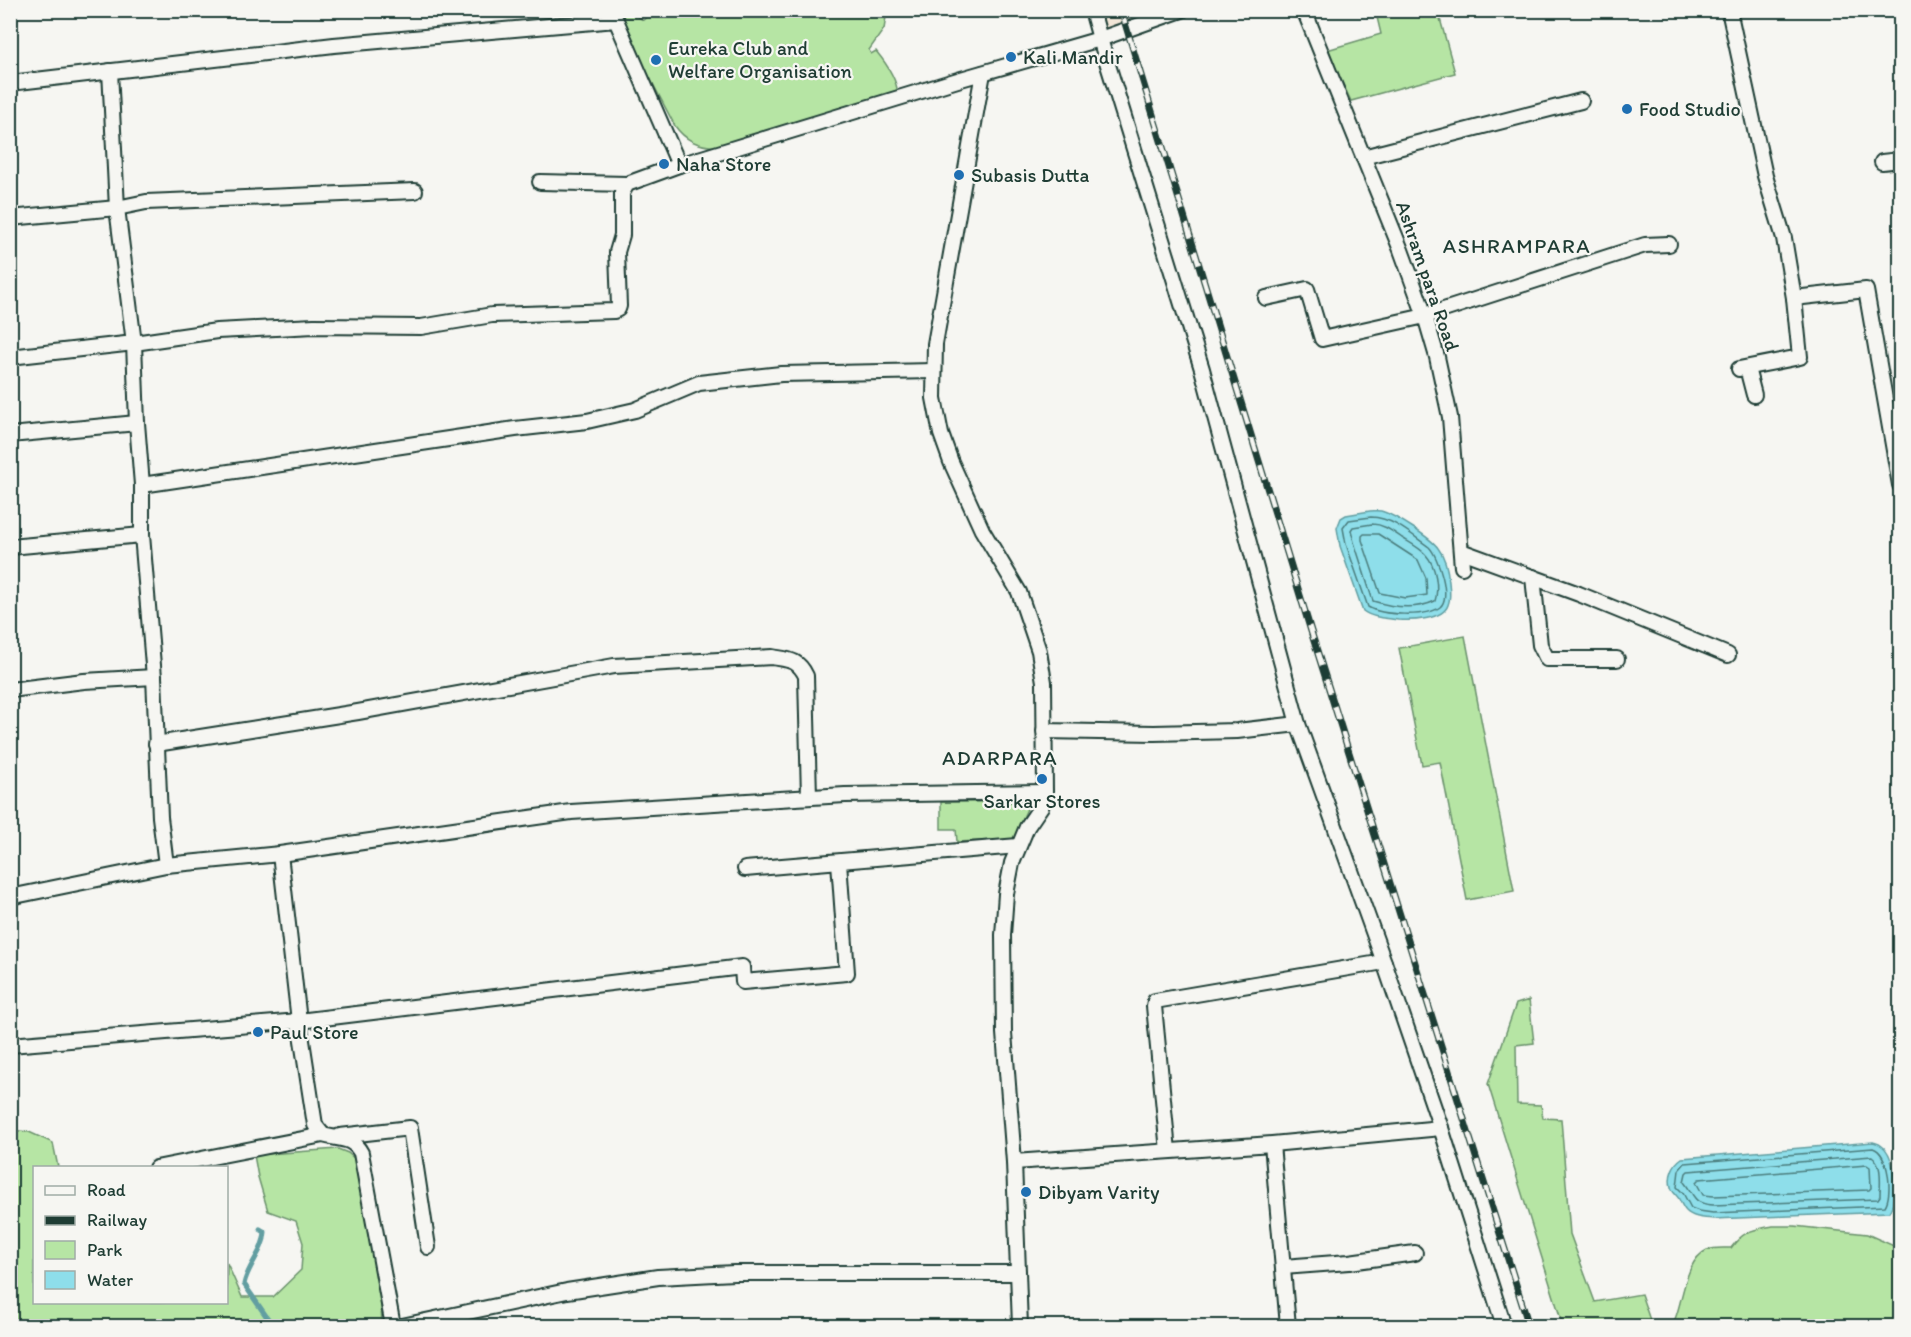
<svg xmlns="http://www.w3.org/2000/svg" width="1911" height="1337" viewBox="0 0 1911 1337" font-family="Itim,sans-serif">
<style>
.built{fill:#f2e6d7}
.green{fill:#b6e5a4;stroke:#6a916c;stroke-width:1.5}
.water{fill:#8edeea;stroke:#629ea1;stroke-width:1.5}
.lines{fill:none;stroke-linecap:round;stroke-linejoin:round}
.shore{stroke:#4b7d7d;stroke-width:1.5}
.stream{stroke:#629ea1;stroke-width:5}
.street-casing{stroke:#1f3d34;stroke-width:18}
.street{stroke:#f6f6f2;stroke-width:14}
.rail-casing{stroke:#1f3d34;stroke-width:7}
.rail{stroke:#f6f6f2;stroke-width:4.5;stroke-dasharray:14;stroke-linecap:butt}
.poi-dot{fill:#1f6fb2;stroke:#f6f6f2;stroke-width:2}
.labels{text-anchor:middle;stroke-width:4.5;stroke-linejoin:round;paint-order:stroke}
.poi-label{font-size:20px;fill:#1f3d34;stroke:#f6f6f2;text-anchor:start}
.street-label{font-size:20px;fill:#1f3d34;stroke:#f6f6f2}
.neighbourhood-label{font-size:21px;letter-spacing:1.5px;fill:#1f3d34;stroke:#f6f6f2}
</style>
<rect width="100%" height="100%" fill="#f6f6f2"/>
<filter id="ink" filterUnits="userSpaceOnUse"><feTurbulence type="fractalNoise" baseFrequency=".0167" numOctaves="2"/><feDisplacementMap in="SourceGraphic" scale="12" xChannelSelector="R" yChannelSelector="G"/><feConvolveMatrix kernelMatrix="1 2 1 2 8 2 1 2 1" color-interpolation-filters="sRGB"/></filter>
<g filter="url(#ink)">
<polygon class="built" points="1165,10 1106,34 1096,11"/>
<g class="green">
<path d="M654 10 887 11 884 29 869 50 871 54 876 51C886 63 897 80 898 95L723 146C703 148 687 143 675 126L615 11H630L643 20 653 13Z"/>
<polygon points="1392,11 1424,11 1427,17 1439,15 1455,73 1351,101 1327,50 1381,34 1376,13"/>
<polygon points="1465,636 1514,891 1467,900 1440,762 1422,765 1399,648"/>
<polygon points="941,802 1030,802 1022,820 1019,839 957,842 956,829 941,829"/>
<polygon points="1529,1000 1534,1043 1516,1045 1517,1104 1541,1105 1543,1118 1561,1119 1570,1234 1595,1302 1641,1294 1652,1326 1563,1326 1488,1084 1516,1004"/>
<polygon points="11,1130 29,1132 53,1143 58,1167 34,1168 34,1302 226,1302 227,1263 242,1297 273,1297 301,1270 303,1243 296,1221 268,1211 258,1177 254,1155 338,1149 348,1153 356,1160 380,1284 382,1326 11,1326"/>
<path d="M1773 1226H1794L1867 1234 1894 1246 1900 1256V1326H1668L1671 1325 1675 1319C1683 1300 1685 1260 1707 1250 1715 1247 1723 1248 1731 1248 1744 1230 1753 1230 1773 1226Z"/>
</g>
<g class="water">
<path d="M1370 511C1375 511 1380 510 1384 512 1396 516 1431 538 1438 548 1445 557 1448 571 1449 582 1450 590 1451 598 1448 605 1443 620 1411 621 1398 620 1387 618 1372 618 1363 611L1340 546 1337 528 1341 518 1346 515Z"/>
<path d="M1873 1142C1877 1143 1879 1143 1882 1146 1896 1156 1898 1199 1889 1212L1713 1219C1704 1218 1693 1218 1686 1211 1683 1208 1681 1203 1679 1199 1677 1195 1672 1192 1671 1187 1668 1176 1673 1164 1682 1158Z"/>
</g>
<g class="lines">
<g class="shore">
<path d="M1371 517C1392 517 1412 535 1429 547 1438 556 1452 597 1440 607 1426 618 1381 615 1368 607L1346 544 1343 528 1349 520Z"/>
<path d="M1372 524C1384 524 1393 532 1402 538 1410 543 1420 548 1426 555 1436 566 1439 588 1435 601 1416 610 1392 607 1373 601L1354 542 1351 530 1353 527Z"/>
<polygon points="1364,534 1378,534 1418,560 1426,578 1427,595 1405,598 1380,593 1362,540 1362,536"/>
<path d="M1873 1148C1889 1153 1893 1194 1885 1206L1713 1213 1699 1211 1691 1208 1683 1193 1677 1187 1679 1170 1685 1163Z"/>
<path d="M1872 1156C1883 1164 1880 1183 1880 1196L1878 1199 1713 1205C1692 1203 1696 1197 1684 1182L1686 1173 1688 1171Z"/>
<polygon points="1867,1165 1870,1167 1871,1188 1869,1190 1714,1196 1703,1195 1696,1182 1699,1179"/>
</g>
<path class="stream" d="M260 1229 265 1232C264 1251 248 1265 244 1284L273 1326"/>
<defs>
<g id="street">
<polyline points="1092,10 1100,39 1202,369 1298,724 1384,962 1441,1128 1504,1326"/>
<polyline points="1304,10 1401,250 1425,316 1437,357 1450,417 1462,567"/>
<polyline points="1729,10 1765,176 1784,238 1794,298 1800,357 1739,369"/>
<polyline points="110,71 117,208 134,343 137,423 142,485 142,535 154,677 160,817 166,865"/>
<polyline points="983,73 935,344 934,398 941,434 951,462 982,530 1019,592 1039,651 1044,682 1045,792 1042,805 1027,827 1012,863 1006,894 1003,935 1004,1033 1014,1162 1020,1326"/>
<polyline points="10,83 334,45 616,20 679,165"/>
<polyline points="1363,157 1581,101"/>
<polyline points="1882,162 1900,160"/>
<polyline points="540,182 627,184"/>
<polyline points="10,218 117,208 146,202 415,191"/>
<polyline points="1266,298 1307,289 1322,339 1425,316 1645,245 1669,244"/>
<polyline points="1794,298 1866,290 1900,485"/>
<polyline points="10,357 134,343 217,331 314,326 421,327 492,315 614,311 618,309 619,306 617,252 622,235 622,193 627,184 679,165 961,79 1100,39 1182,10"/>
<polyline points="1747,368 1754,395"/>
<polyline points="10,435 137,423"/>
<polyline points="142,485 515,429 587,421 635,410 699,383 781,374 934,371"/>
<polyline points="10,547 142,535"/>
<polyline points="1461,551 1579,594 1728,655"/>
<polyline points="1533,577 1540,645 1547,659 1617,659"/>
<polyline points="10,690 84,681 154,677"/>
<polyline points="1044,731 1154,733 1237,731 1298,724"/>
<path d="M156 744 358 712 614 666 772 657C789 660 798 659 806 676L809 797"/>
<path d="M280 854 299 1021 315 1125 323 1135C339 1140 352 1136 361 1153L393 1326"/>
<polyline points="745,869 1018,846"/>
<polyline points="10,897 166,865 280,854 571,812 845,795 1045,792"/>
<polyline points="10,1045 299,1021 742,967 743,982 847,973 839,862"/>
<polyline points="340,1136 410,1128 428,1247"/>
<polyline points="1272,1144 1288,1326"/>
<polyline points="1168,1151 1154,1006 1155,1001 1384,962"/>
<polyline points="1014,1162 1272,1144 1441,1128"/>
<polyline points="156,1168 323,1135"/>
<polyline points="1283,1267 1349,1262 1415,1253"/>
<polyline points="402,1326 567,1291 658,1277 734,1273 1018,1273"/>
</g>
</defs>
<use href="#street" class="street-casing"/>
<use href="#street" class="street"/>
<defs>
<polyline id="rail" points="1121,10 1314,641 1529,1326"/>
</defs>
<use href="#rail" class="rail-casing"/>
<use href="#rail" class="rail"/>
</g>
</g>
<g class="poi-dot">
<circle cx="1011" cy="57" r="6"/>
<circle cx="656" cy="60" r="6"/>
<circle cx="1627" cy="109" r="6"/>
<circle cx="664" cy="164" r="6"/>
<circle cx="959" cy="175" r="6"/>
<circle cx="1042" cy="779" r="6"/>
<circle cx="258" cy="1032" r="6"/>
<circle cx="1026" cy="1192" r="6"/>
</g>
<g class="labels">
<g class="poi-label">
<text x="668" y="55">Eureka Club and<tspan x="668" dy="23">Welfare Organisation</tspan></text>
<text x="1023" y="64">Kali Mandir</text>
<text x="1639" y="116">Food Studio</text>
<text x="676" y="171">Naha Store</text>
<text x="971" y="182">Subasis Dutta</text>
<text x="1042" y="808" text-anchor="middle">Sarkar Stores</text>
<text x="270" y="1039">Paul Store</text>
<text x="1038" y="1199">Dibyam Varity</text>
</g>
<g class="street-label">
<text transform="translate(1428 276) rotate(71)" y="7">Ashram para Road</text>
</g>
<g class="neighbourhood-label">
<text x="1517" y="253">ASHRAMPARA</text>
<text x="1000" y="765">ADARPARA</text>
</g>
</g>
<rect width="1911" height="1337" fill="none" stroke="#f6f6f2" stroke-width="36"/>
<rect x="18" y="18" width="1875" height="1301" fill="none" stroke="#1f3d34" stroke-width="2" filter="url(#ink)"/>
<rect x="33" y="1166" width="195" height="138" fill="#f6f6f2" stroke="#a0aca6" stroke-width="1.5"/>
<rect x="45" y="1186" width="30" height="9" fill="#f6f6f2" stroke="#a0aca6" stroke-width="1.5"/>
<text x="87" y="1196" font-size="18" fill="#1f3d34">Road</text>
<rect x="45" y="1216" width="30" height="9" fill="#1f3d34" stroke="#a0aca6" stroke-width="1.5"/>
<text x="87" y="1226" font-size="18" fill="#1f3d34">Railway</text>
<rect x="45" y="1241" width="30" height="18" fill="#b6e5a4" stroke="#a0aca6" stroke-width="1.5"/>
<text x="87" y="1256" font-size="18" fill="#1f3d34">Park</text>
<rect x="45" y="1271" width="30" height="18" fill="#8edeea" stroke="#a0aca6" stroke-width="1.5"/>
<text x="87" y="1286" font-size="18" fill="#1f3d34">Water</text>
</svg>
